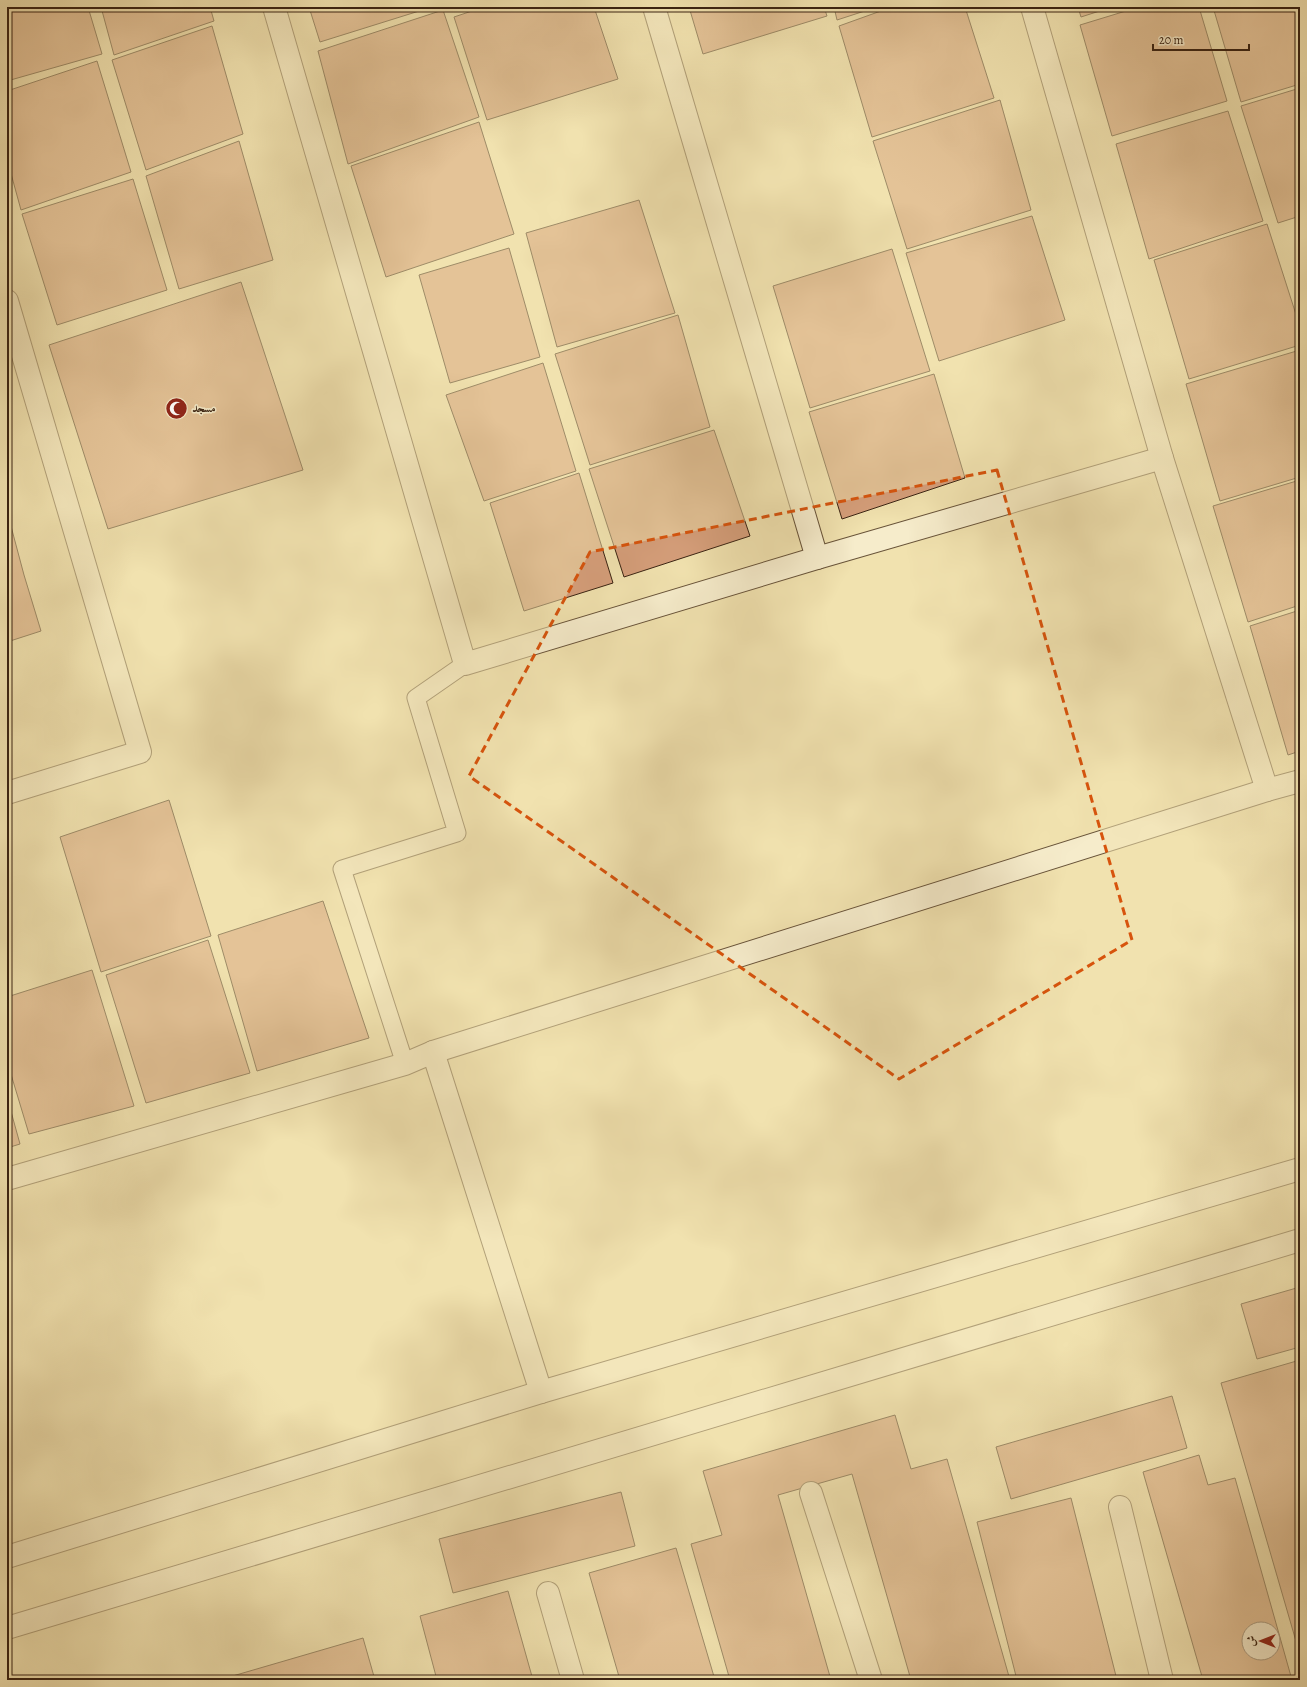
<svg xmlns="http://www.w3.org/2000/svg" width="1307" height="1687" viewBox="0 0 1307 1687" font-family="Alegreya,Amiri,serif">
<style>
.building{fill:#d59e7a;stroke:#3a2312;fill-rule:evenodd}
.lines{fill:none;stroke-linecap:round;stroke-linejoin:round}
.service-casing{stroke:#685339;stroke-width:19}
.minor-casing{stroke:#685339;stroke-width:24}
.service{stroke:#f6eccb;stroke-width:17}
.minor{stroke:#f6eccb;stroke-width:22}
.marked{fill:none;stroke:#d7540d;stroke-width:3;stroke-dasharray:8 5;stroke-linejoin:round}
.labels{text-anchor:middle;stroke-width:3;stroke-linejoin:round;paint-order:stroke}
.poi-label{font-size:12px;font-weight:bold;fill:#3a2312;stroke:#f6eccb;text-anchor:start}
</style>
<rect width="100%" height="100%" fill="#f1e2af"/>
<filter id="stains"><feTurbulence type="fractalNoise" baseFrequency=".005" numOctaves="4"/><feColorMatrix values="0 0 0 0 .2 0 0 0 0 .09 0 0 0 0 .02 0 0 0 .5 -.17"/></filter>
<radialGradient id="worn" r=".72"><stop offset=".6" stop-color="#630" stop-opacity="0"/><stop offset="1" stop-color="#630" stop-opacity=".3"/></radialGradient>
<g class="building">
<polygon points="7,7 88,7 102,54 7,81"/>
<polygon points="101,7 210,7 214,21 114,55"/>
<polygon points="309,7 432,7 320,42"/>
<polygon points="484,7 594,7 618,79 487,120 454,17"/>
<polygon points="689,7 824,7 827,16 703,54"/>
<polygon points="834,7 877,7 837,20"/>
<polygon points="892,7 965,7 994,98 872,137 839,26"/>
<polygon points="1078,7 1112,7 1081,17"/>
<polygon points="1139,7 1199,7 1227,101 1112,136 1080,25"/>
<polygon points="1213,7 1300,7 1300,84 1241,102"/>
<polygon points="443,10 479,117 348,164 318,51"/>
<polygon points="212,26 243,134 146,170 112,60"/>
<polygon points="97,61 131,172 21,210 7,159 7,91"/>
<polygon points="1300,88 1300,216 1278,223 1241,106"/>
<polygon points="1000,100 1031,210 907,249 873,141"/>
<polygon points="1228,111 1263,221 1149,259 1116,144"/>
<polygon points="479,122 514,234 386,277 351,166"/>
<polygon points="239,141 273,260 179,289 146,176"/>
<polygon points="133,179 167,290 57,325 22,214"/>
<polygon points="639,200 675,313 557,347 526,233"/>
<polygon points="1032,216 1065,320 939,361 906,253"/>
<polygon points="1267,224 1300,327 1300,345 1189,379 1154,260"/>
<polygon points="509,248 540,357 450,383 419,275"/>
<polygon points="892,249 930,371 810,408 773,286"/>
<polygon points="241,282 303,470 108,529 49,345"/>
<polygon points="678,315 710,427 590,465 555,354"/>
<polygon points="1300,350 1300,477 1220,501 1186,384"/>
<polygon points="543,363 576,471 484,501 446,395"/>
<polygon points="934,374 965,478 842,519 809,412"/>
<polygon points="714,430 750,536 624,577 589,469"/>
<polygon points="579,473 613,583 524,611 490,503"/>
<polygon points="1300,480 1300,605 1248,622 1213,506"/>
<polygon points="8,515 24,575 41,631 7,642"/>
<polygon points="1300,610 1300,751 1288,755 1250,626"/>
<polygon points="169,800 211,936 101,972 60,837"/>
<polygon points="323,901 369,1038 257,1071 218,935"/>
<polygon points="208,940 250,1073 146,1103 106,975"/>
<polygon points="92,970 134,1106 29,1134 7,1061 7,997"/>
<polygon points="7,1097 20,1144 7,1148"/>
<polygon points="1300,1287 1300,1347 1257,1359 1241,1304"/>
<polygon points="1300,1360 1300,1655 1221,1383"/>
<polygon points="1172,1396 1187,1448 1011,1499 996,1447"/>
<polygon points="895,1415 911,1469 947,1459 1010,1680 911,1680 852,1474 778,1495 831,1680 730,1680 691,1544 722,1535 703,1471"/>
<path d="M1199 1455 1208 1485 1235 1478 1292 1680H1203L1143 1472ZM1249 1629H1273V1653H1249Z"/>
<polygon points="621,1492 635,1546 453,1593 439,1539"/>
<polygon points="1071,1498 1117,1680 1017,1680 977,1522"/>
<polygon points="676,1548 715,1680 620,1680 589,1573"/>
<polygon points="508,1591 533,1680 437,1680 420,1616"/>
<polygon points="363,1638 375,1680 219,1680"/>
</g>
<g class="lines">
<defs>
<polyline id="service" points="405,1064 342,869 457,833 416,698 465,664"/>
<g id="minor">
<polyline points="274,7 465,664 817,558 1162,458"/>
<polyline points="654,7 817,558"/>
<polyline points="1032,7 1162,458 1267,790"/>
<polyline points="7,301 140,752 7,793"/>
<polyline points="433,1052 541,1392"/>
<polyline points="7,1179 405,1064 433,1052 1267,790 1300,781"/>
<polyline points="811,1493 871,1680"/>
<polyline points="1120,1507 1162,1680"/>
<polyline points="7,1557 541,1392 1300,1169"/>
<polyline points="548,1593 573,1680"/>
<polyline points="7,1628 1300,1240"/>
</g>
</defs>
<use href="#service" class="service-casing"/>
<use href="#minor" class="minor-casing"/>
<use href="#service" class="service"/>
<use href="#minor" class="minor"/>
</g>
<path d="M0 0H1307V1687H0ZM997 470 1132 940 899 1079 469 776 590 552Z" fill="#f1e2af" fill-opacity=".55" fill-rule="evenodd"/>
<path class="marked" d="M997 470 1132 940 899 1079 469 776 590 552Z"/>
<defs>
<symbol id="mosque-disc" viewBox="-11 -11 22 22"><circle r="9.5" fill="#8f2418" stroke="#f6eccb"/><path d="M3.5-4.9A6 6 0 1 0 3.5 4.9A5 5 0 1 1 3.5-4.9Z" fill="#fff"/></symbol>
</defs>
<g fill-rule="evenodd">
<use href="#mosque-disc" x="164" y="396" width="25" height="25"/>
</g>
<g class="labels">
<g class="poi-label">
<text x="192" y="412">مسجد</text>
</g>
</g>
<rect width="1307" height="1687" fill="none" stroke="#f1e2af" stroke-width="24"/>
<rect x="8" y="8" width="1291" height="1671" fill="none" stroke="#3a2312" stroke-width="2"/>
<rect x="12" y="12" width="1283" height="1663" fill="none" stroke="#3a2312"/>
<g transform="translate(1261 1641) rotate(270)"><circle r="19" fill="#f6eccb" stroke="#ab9c81"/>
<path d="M0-3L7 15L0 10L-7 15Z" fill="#8f2418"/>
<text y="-6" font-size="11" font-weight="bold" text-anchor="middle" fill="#3a2312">ش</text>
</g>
<path d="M1153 44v6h96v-6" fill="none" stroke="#3a2312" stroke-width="2"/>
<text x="1159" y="44" font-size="12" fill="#3a2312" stroke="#f6eccb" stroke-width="3" paint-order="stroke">20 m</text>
<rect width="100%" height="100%" filter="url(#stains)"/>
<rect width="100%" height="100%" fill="url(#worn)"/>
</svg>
